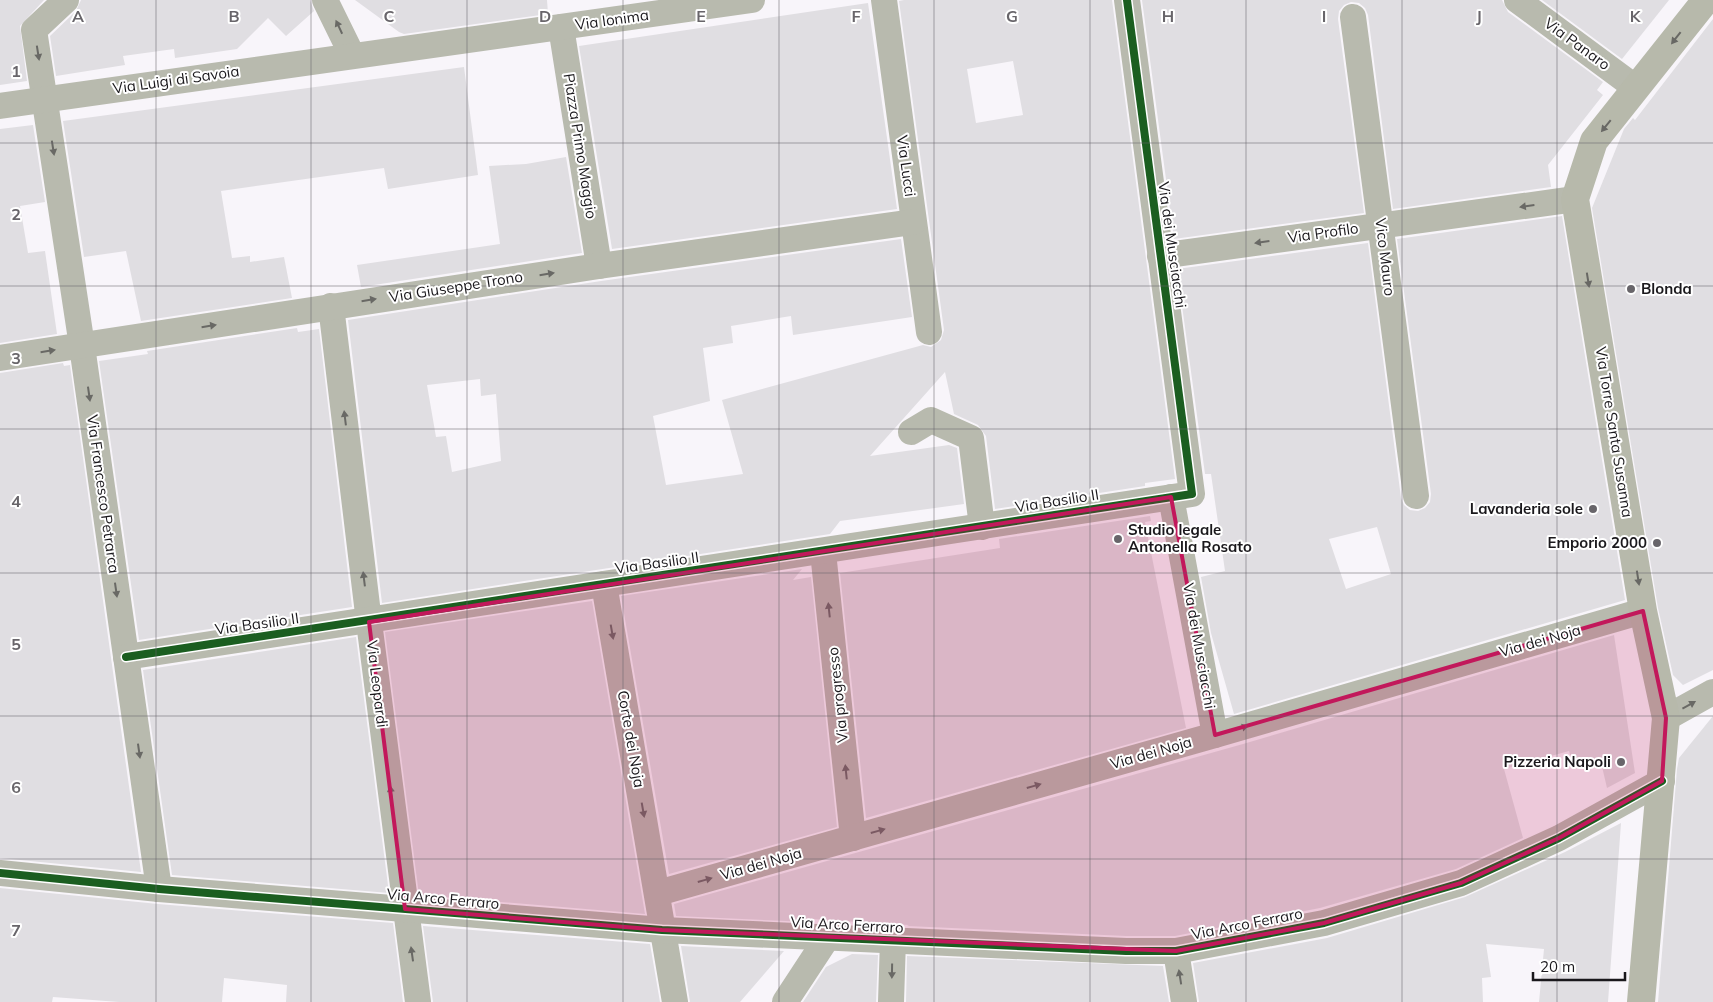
<svg xmlns="http://www.w3.org/2000/svg" width="1713" height="1002" viewBox="0 0 1713 1002" font-family="Mulish,sans-serif">
<style>
.building{fill:#e0dee2;fill-rule:evenodd}
.lines{fill:none;stroke-linecap:round;stroke-linejoin:round}
.street{stroke:#b8baae;stroke-width:26}
.secondary{stroke:#b7b9ab;stroke-width:28}
.cycleway-casing{stroke:#fff;stroke-width:11}
.cycleway{stroke:#1b5e20;stroke-width:8}
.oneway{fill:#696965}
.oneway2{fill:#686864}
.marked{fill:#c2185b;fill-opacity:0.2;stroke:#c2185b;stroke-width:4;stroke-linejoin:round}
.grid{fill:none;stroke:#68656a;stroke-width:1;stroke-opacity:0.55}
.poi-dot{fill:#68656a;stroke:#fff;stroke-width:2}
.labels{text-anchor:middle;stroke-width:4;stroke-linejoin:round;paint-order:stroke}
.street-label{font-size:15px;fill:#1a181c;stroke:#fff}
.poi-label{font-size:15px;font-weight:bold;fill:#1a181c;stroke:#fff;text-anchor:end}
.grid-label{font-size:16px;text-anchor:middle;font-weight:bold;fill:#68656a;stroke:#fff;stroke-width:4;stroke-linejoin:round;paint-order:stroke}
</style>
<rect width="100%" height="100%" fill="#f8f5fa"/>
<g class="building">
<polygon points="0,0 44,0 20,26 27,81 0,85"/>
<polygon points="81,0 310,0 314,11 286,36 268,18 237,49 175,58 174,49 123,56 125,65 56,76 50,36 76,11"/>
<polygon points="355,0 547,0 548,14 404,34 399,32"/>
<path d="M904 0H1112L1175 479 1145 483V486L995 509 986 436 978 425 954 414 945 372 870 456 949 445 957 448 964 504 840 521 830 534 382 603 348 320 601 281 901 239 912 317 793 335 791 316 731 326 733 343 703 348 710 401 653 416 666 485 743 474 722 400 923 345 931 347 941 340 944 330 899 1ZM1013 61 1023 115 976 123 967 69ZM480 379 481 396 496 394 501 461 452 472 446 436 436 437 427 385Z"/>
<polygon points="1142,0 1502,0 1508,12 1603,82 1597,90 1603,95 1548,165 1551,187 1393,209 1368,15 1365,8 1359,3 1351,2 1344,5 1339,11 1338,19 1364,213 1174,239"/>
<polygon points="1542,0 1669,0 1622,59"/>
<polygon points="868,3 897,209 612,249 579,46"/>
<polygon points="1713,19 1713,670 1683,685 1673,675 1658,608 1592,208 1624,129 1633,118 1635,120"/>
<polygon points="464,67 478,175 388,189 384,168 221,191 232,258 250,256 250,262 284,257 292,298 141,321 126,251 84,257 63,121"/>
<polygon points="33,125 45,202 20,206 28,253 45,251 57,334 0,343 0,129"/>
<polygon points="566,157 582,253 361,287 357,265 500,244 489,166 526,164"/>
<path d="M1562 216 1625 600 1234 714 1211 633 1201 577 1225 571 1211 474H1205L1177 269 1368 243 1401 498 1404 505 1410 510 1418 511 1425 508 1430 502 1431 494 1397 239ZM1377 527 1391 574 1346 589 1329 539Z"/>
<polygon points="297,328 298,332 319,329 352,607 139,640 99,361 148,354 147,351"/>
<polygon points="63,363 64,366 70,365 141,872 0,858 0,373"/>
<polygon points="1150,516 1151,521 1145,522 1186,728 866,818 840,573 1000,548 999,539"/>
<polygon points="802,569 793,580 811,577 837,827 669,874 621,596"/>
<polygon points="592,601 645,914 419,895 385,632"/>
<polygon points="1614,635 1635,773 1607,788 1600,758 1573,765 1569,751 1504,769 1523,838 1456,869 1320,908 1175,936 1126,936 907,926 909,925 811,919 809,922 676,916 674,904 1243,744"/>
<polygon points="356,637 389,893 172,875 143,670"/>
<polygon points="1713,716 1713,1002 1658,1002 1677,769 1679,758"/>
<polygon points="1621,823 1608,1002 1539,1002 1544,949 1486,944 1491,977 1482,978 1483,1002 1199,1002 1193,963 1327,938 1465,897 1565,852"/>
<polygon points="0,888 158,904 393,923 403,1002 286,1002 287,985 224,978 222,1002 119,1002 53,997 52,1002 0,1002"/>
<polygon points="423,926 650,944 660,1002 433,1002"/>
<polygon points="681,946 784,951 740,1002 690,1002"/>
<polygon points="852,954 878,955 876,1002 803,1002 826,967"/>
<polygon points="907,956 1163,966 1169,1002 906,1002"/>
</g>
<g class="lines">
<g class="street">
<polyline points="66,0 34,30 82,346 159,889"/>
<polyline points="325,0 352,55"/>
<polyline points="884,0 929,332"/>
<polyline points="1517,0 1636,88"/>
<polyline points="1353,17 1416,496"/>
<polyline points="561,27 599,266"/>
<polyline points="0,106 752,0"/>
<polyline points="1160,256 1575,199"/>
<polyline points="331,306 369,622 418,1002"/>
<polyline points="0,358 599,266 913,222"/>
<polyline points="911,432 931,420 971,438 982,527"/>
<polyline points="1171,497 1215,735"/>
<polyline points="823,552 853,838"/>
<polyline points="604,584 675,1002"/>
<polyline points="126,657 1192,494 1127,0"/>
<polyline points="1666,718 1713,692"/>
<polyline points="0,873 159,889 662,930 1126,951 1176,951 1324,923 1461,883 1559,838 1662,781"/>
<polyline points="658,893 1215,735 1643,611"/>
<polyline points="1176,951 1184,1002"/>
<polyline points="785,1002 827,938"/>
<polyline points="891,1002 893,940"/>
</g>
<polyline class="secondary" points="1641,1002 1666,718 1643,611 1575,199 1594,141 1706,0"/>
<defs>
<g id="cycleway">
<polyline points="126,657 1192,494 1127,0"/>
<polyline points="0,873 159,889 662,930 1126,951 1176,951 1324,923 1461,883 1559,838 1662,781"/>
</g>
</defs>
<use href="#cycleway" class="cycleway-casing"/>
<use href="#cycleway" class="cycleway"/>
</g>
<defs><path id="oneway-solid" d="M-6-.8H1V-3.2L6.5 0L1 3.2V.8H-6Z" transform="scale(1.25)"/></defs>
<g class="oneway">
<use href="#oneway-solid" transform="translate(339 27) rotate(-115)"/>
<use href="#oneway-solid" transform="translate(38 53) rotate(81)"/>
<use href="#oneway-solid" transform="translate(53 148) rotate(81)"/>
<use href="#oneway-solid" transform="translate(1527 206) rotate(172)"/>
<use href="#oneway-solid" transform="translate(1262 242) rotate(172)"/>
<use href="#oneway-solid" transform="translate(547 274) rotate(-9)"/>
<use href="#oneway-solid" transform="translate(369 300) rotate(-9)"/>
<use href="#oneway-solid" transform="translate(209 326) rotate(-9)"/>
<use href="#oneway-solid" transform="translate(48 351) rotate(-9)"/>
<use href="#oneway-solid" transform="translate(89 394) rotate(82)"/>
<use href="#oneway-solid" transform="translate(345 418) rotate(-97)"/>
<use href="#oneway-solid" transform="translate(364 579) rotate(-97)"/>
<use href="#oneway-solid" transform="translate(116 590) rotate(82)"/>
<use href="#oneway-solid" transform="translate(829 610) rotate(-96)"/>
<use href="#oneway-solid" transform="translate(612 632) rotate(80)"/>
<use href="#oneway-solid" transform="translate(1689 705) rotate(-29)"/>
<use href="#oneway-solid" transform="translate(1241 728) rotate(-16)"/>
<use href="#oneway-solid" transform="translate(139 751) rotate(82)"/>
<use href="#oneway-solid" transform="translate(846 772) rotate(-96)"/>
<use href="#oneway-solid" transform="translate(1034 786) rotate(-16)"/>
<use href="#oneway-solid" transform="translate(391 793) rotate(-97)"/>
<use href="#oneway-solid" transform="translate(643 810) rotate(80)"/>
<use href="#oneway-solid" transform="translate(878 831) rotate(-16)"/>
<use href="#oneway-solid" transform="translate(705 880) rotate(-16)"/>
<use href="#oneway-solid" transform="translate(412 954) rotate(-98)"/>
<use href="#oneway-solid" transform="translate(892 971) rotate(91)"/>
<use href="#oneway-solid" transform="translate(1180 977) rotate(-99)"/>
</g>
<g class="oneway2">
<use href="#oneway-solid" transform="translate(1676 38) rotate(128)"/>
<use href="#oneway-solid" transform="translate(1606 126) rotate(129)"/>
<use href="#oneway-solid" transform="translate(1588 280) rotate(81)"/>
<use href="#oneway-solid" transform="translate(1638 578) rotate(81)"/>
</g>
<path class="marked" d="M1171 497 1215 735 1643 611 1666 718 1662 781 1559 838 1461 883 1324 923 1176 951 662 930 405 909 369 622Z"/>
<path class="grid" d="M156 0V1002M311 0V1002M467 0V1002M623 0V1002M779 0V1002M934 0V1002M1090 0V1002M1246 0V1002M1402 0V1002M1557 0V1002M0 143H1713M0 286H1713M0 429H1713M0 573H1713M0 716H1713M0 859H1713"/>
<g class="poi-dot">
<circle cx="1631" cy="289" r="5"/>
<circle cx="1593" cy="509" r="5"/>
<circle cx="1118" cy="539" r="5"/>
<circle cx="1657" cy="543" r="5"/>
<circle cx="1621" cy="762" r="5"/>
</g>
<g class="labels">
<g class="street-label">
<text transform="translate(612 20) rotate(-8)" y="5">Via Ionima</text>
<text transform="translate(1577 44) rotate(36)" y="5">Via Panaro</text>
<text transform="translate(176 80) rotate(-8)" y="5">Via Luigi di Savoia</text>
<text transform="translate(580 146) rotate(81)" y="5">Piazza Primo Maggio</text>
<text transform="translate(906 166) rotate(82)" y="5">Via Lucci</text>
<text transform="translate(1323 233) rotate(-8)" y="5">Via Profilo</text>
<text transform="translate(1172 245) rotate(82)" y="5">Via dei Musciacchi</text>
<text transform="translate(1385 257) rotate(83)" y="5">Vico Mauro</text>
<text transform="translate(456 287) rotate(-9)" y="5">Via Giuseppe Trono</text>
<text transform="translate(1614 432) rotate(81)" y="5">Via Torre Santa Susanna</text>
<text transform="translate(103 494) rotate(82)" y="5">Via Francesco Petrarca</text>
<text transform="translate(1057 501) rotate(-9)" y="5">Via Basilio II</text>
<text transform="translate(657 563) rotate(-8)" y="5">Via Basilio II</text>
<text transform="translate(257 624) rotate(-8)" y="5">Via Basilio II</text>
<text transform="translate(1540 641) rotate(-16)" y="5">Via dei Noja</text>
<text transform="translate(1199 646) rotate(80)" y="5">Via dei Musciacchi</text>
<text transform="translate(377 684) rotate(83)" y="5">Via Leopardi</text>
<text transform="translate(838 695) rotate(-96)" y="5">Via progresso</text>
<text transform="translate(631 739) rotate(80)" y="5">Corte dei Noja</text>
<text transform="translate(1151 753) rotate(-16)" y="5">Via dei Noja</text>
<text transform="translate(761 864) rotate(-16)" y="5">Via dei Noja</text>
<text transform="translate(443 899) rotate(5)" y="5">Via Arco Ferraro</text>
<text transform="translate(1247 924) rotate(-11)" y="5">Via Arco Ferraro</text>
<text transform="translate(847 925) rotate(3)" y="5">Via Arco Ferraro</text>
</g>
<g class="poi-label">
<text x="1641" y="294" text-anchor="start">Blonda</text>
<text x="1583" y="514">Lavanderia sole</text>
<text x="1128" y="535" text-anchor="start">Studio legale<tspan x="1128" dy="17">Antonella Rosato</tspan></text>
<text x="1647" y="548">Emporio 2000</text>
<text x="1611" y="767">Pizzeria Napoli</text>
</g>
</g>
<g class="grid-label">
<text x="78" y="22">A</text>
<text x="234" y="22">B</text>
<text x="389" y="22">C</text>
<text x="545" y="22">D</text>
<text x="701" y="22">E</text>
<text x="856" y="22">F</text>
<text x="1012" y="22">G</text>
<text x="1168" y="22">H</text>
<text x="1324" y="22">I</text>
<text x="1479" y="22">J</text>
<text x="1635" y="22">K</text>
<text x="16" y="77">1</text>
<text x="16" y="220">2</text>
<text x="16" y="364">3</text>
<text x="16" y="507">4</text>
<text x="16" y="650">5</text>
<text x="16" y="793">6</text>
<text x="16" y="936">7</text>
</g>
<path d="M1533 972v8h92v-8" fill="none" stroke="#1a181c" stroke-width="2.5"/>
<text x="1540" y="972" font-size="15" fill="#1a181c" stroke="#ffffff" stroke-width="4" paint-order="stroke">20 m</text>
</svg>
